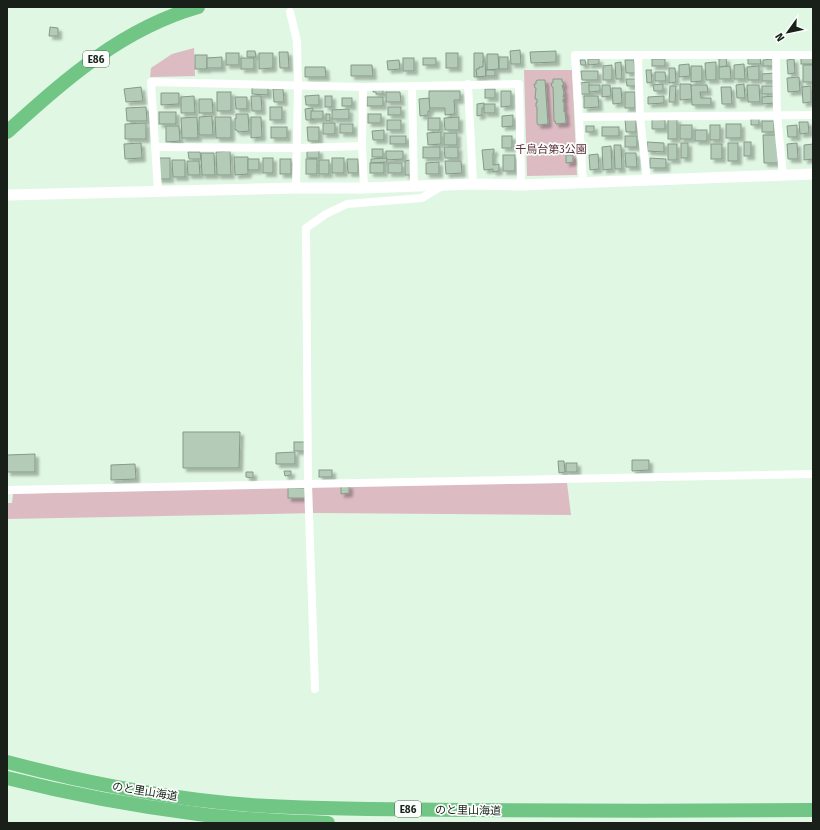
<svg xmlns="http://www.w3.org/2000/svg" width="820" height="830" viewBox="0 0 820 830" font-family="'Fira Sans','Noto Sans JP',sans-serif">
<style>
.green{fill:#dcbbc3}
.building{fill:#b4cbb8;stroke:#859a88;filter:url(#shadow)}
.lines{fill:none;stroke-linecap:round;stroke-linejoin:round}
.street{stroke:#fff;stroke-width:8}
.secondary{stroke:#fff;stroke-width:11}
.highway{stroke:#71c585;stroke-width:14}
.labels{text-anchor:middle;stroke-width:3.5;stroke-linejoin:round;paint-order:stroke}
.shield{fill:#fafefa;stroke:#5c635c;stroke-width:1}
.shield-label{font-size:10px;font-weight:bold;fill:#182019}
.park-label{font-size:11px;fill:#5b2c3c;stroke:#fafefa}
.street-label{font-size:11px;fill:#182019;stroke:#fafefa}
</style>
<defs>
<filter id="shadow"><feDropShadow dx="3.5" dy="3.5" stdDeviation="1" flood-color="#0004"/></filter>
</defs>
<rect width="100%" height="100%" fill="#e0f7e3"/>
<g class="green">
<polygon points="194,48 195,76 150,77 151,68 172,54"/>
<polygon points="524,70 572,70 577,175 527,176"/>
<polygon points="567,483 571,515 317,513 7,519 7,503 12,503 13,494 287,486"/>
</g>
<g class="building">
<polygon points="50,27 58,28 58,36 49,36"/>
<polygon points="520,50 521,64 511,64 510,51"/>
<polygon points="247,51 255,51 256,57 247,57"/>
<polygon points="556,51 556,62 531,63 530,52"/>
<polygon points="279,52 288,52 289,68 280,68"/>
<rect x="226" y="53" width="13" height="12"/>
<polygon points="259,53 273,53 273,68 259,69"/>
<rect x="446" y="53" width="12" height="15"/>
<polygon points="474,53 483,53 484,77 474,77"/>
<polygon points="487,54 498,54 499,69 487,70"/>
<rect x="195" y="55" width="12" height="14"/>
<polygon points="222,57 222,68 207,68 207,58"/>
<rect x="499" y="57" width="9" height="12"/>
<rect x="801" y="57" width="12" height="7"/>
<rect x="241" y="58" width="13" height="11"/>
<rect x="403" y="58" width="11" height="13"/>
<rect x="423" y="58" width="13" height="7"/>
<polygon points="726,58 727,66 719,67 719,59"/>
<polygon points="748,58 760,58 761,64 748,64"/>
<polygon points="588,59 599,59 599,64 588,65"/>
<rect x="652" y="59" width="13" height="7"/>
<polygon points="772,59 773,66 763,66 763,60"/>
<polygon points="794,59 795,73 788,74 787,60"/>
<polygon points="399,60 400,69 388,70 387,61"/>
<polygon points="580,60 585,60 586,65 581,65"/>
<polygon points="625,60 634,60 635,73 626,73"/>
<polygon points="483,61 485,61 486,76 477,77 476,69 479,69 479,67 483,67"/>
<polygon points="621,62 622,79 616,79 615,63"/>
<polygon points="716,62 716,80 706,80 705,63"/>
<polygon points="689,64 690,76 679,77 679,65"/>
<polygon points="744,64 745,79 734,79 734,65"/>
<polygon points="351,65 372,65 373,76 351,76"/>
<polygon points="612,65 612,80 603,80 603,66"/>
<rect x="803" y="65" width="10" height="17"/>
<polygon points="691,66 702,66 702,81 691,82"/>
<polygon points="730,66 731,79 719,79 719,67"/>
<polygon points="759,66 759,80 748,80 747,67"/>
<polygon points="305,67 325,67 326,77 305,77"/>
<polygon points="669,68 675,68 676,82 669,83"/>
<rect x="486" y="70" width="9" height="6"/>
<polygon points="646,70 652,70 651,71 652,82 647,83"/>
<polygon points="581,71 598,71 598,80 582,80"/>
<polygon points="655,72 665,72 666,81 655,81"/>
<polygon points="774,73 774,81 762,81 762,74"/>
<polygon points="799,77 800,91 788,92 787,78"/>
<polygon points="553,79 562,79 562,82 563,82 564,85 562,85 564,93 563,97 564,96 564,99 563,99 563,102 564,102 564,112 565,111 566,123 556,124 555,121 554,121 553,87 552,87 551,83 553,83"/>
<polygon points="626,79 636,79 636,86 627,86"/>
<polygon points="538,80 545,80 548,124 538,125 537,123 537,107 536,107 536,103 537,103 537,99 535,99 536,88 535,88 534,84 536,84 536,81"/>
<polygon points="589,82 590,94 580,94 580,83"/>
<polygon points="663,84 663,91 654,91 653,85"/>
<polygon points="680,84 691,84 692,99 680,100"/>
<polygon points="744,84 745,98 737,98 736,85"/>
<polygon points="589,85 600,85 600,91 589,92"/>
<polygon points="602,85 610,85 611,96 602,97"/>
<polygon points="691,85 707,85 708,92 700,92 701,98 711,98 711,105 692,105"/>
<polygon points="747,85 759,85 760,102 748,102"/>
<polygon points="252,86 268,86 268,95 252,94"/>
<polygon points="670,86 676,86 675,102 669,102"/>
<rect x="762" y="86" width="12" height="8"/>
<polygon points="811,86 811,102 803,103 802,87"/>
<polygon points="141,87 143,101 126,102 124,89"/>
<polygon points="721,87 731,87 732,104 722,104"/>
<polygon points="383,88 383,94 376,94 376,92 373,92 373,90"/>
<polygon points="612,88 621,88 622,103 613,104"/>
<polygon points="273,89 283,89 284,102 274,102"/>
<rect x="485" y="89" width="10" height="9"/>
<polygon points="429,91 460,91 460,100 454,100 455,114 445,115 445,108 429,108"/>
<polygon points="501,91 511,91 511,106 501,107"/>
<rect x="217" y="92" width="14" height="19"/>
<polygon points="386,92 400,92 401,102 386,102"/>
<rect x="625" y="92" width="10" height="16"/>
<polygon points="161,93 179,93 179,104 161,105"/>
<polygon points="319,95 319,105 306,105 305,96"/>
<polygon points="194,96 195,113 181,113 181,97"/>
<polygon points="251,96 261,96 262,111 252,111"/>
<rect x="325" y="96" width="7" height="11"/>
<polygon points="584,96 598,96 599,107 584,108"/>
<polygon points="664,96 664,103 648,104 648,97"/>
<polygon points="775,96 775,103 762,104 762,97"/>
<polygon points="235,97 247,97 247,109 236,109"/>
<rect x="367" y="97" width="16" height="9"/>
<rect x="342" y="98" width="10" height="8"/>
<polygon points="429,98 430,111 428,111 428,115 420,116 419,99"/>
<polygon points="199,99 212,99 213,113 199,113"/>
<polygon points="484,103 485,108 482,108 482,115 477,116 477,104"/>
<rect x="484" y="104" width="11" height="9"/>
<polygon points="146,107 147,121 127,121 126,108"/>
<rect x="270" y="107" width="12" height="13"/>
<rect x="388" y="107" width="13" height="8"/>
<polygon points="313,108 313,120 306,120 305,109"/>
<polygon points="349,109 349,119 332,119 332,110"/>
<rect x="311" y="111" width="12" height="8"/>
<rect x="159" y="112" width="17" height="12"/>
<polygon points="236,114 248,114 249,131 238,132 237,130 235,130 235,118 236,119"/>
<rect x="326" y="114" width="4" height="7"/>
<rect x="368" y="114" width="13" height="9"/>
<polygon points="513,115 513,126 502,127 502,116"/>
<polygon points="212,116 213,135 199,135 199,117"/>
<polygon points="197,117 198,138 182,138 181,118"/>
<polygon points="215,117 231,117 231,138 216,138"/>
<polygon points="251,117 261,117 262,137 251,138"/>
<polygon points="459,117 459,130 445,130 444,118"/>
<rect x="428" y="118" width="12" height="12"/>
<polygon points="759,118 759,125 751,125 751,119"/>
<polygon points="625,119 636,119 636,132 626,132"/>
<polygon points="652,119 665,120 665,129 652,129"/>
<rect x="668" y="119" width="9" height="20"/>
<rect x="387" y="120" width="14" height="10"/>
<rect x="762" y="121" width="12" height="11"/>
<polygon points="799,122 808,122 809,133 800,134"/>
<polygon points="146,123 146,139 125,139 125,124"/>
<rect x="323" y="123" width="12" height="11"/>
<rect x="340" y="124" width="13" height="9"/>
<rect x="726" y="124" width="15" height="14"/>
<rect x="680" y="125" width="12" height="14"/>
<rect x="710" y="125" width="10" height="15"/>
<polygon points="797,125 797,137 788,137 787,126"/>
<polygon points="166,126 179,126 180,141 166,142"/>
<rect x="586" y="126" width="8" height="6"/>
<rect x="271" y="127" width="16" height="11"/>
<polygon points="307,127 319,127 319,141 308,141"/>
<rect x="602" y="127" width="17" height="9"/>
<polygon points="384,130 384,140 373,140 372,131"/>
<rect x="695" y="130" width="12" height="11"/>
<polygon points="441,132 441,144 428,145 427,133"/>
<rect x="444" y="133" width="13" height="12"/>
<polygon points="763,135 776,135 778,163 764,163"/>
<rect x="390" y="136" width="16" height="8"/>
<rect x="502" y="136" width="10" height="12"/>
<rect x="625" y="136" width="12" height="11"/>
<polygon points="647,142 664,143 664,152 647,151"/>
<rect x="744" y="142" width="7" height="14"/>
<polygon points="141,143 142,158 125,159 124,144"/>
<rect x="681" y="143" width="7" height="15"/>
<rect x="728" y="143" width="10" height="18"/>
<polygon points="797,143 798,159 788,159 787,144"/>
<rect x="668" y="144" width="9" height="16"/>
<rect x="711" y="144" width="11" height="15"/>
<polygon points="813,144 813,159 804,160 804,145"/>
<polygon points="614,145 621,145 622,169 615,169"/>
<polygon points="611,146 612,169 603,170 602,147"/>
<rect x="423" y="147" width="17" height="11"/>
<polygon points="444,147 458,147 458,158 445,158"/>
<rect x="372" y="149" width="11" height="8"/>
<polygon points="494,149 494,153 493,153 493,165 499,164 499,171 493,172 493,169 484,170 482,150"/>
<polygon points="309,150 319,150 319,158 307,158 307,152"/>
<polygon points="230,151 231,175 217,175 216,152"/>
<polygon points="386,151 403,151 403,159 386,160"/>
<polygon points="188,152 200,152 201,159 189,159"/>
<polygon points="201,153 214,153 215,175 202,175"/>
<polygon points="625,153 636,153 637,167 626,167"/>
<polygon points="598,154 599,169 590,170 589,155"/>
<rect x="503" y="155" width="12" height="16"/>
<polygon points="566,155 573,155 573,162 566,163"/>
<polygon points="234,157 248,157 248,174 235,175"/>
<rect x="158" y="158" width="12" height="21"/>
<rect x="263" y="158" width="10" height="15"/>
<rect x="332" y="158" width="12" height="15"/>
<polygon points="387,158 387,162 371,163 371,159"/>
<polygon points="650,158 666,159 666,168 650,168"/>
<rect x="248" y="159" width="11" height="11"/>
<rect x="280" y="159" width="11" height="15"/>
<rect x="306" y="159" width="11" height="15"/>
<polygon points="347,159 358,159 358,173 348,173"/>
<polygon points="172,160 185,160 185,177 173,177"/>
<rect x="319" y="160" width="10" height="14"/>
<polygon points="410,160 411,175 405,175 405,161"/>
<polygon points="187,161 199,161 200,175 188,175"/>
<polygon points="445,161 461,161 462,173 446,174"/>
<polygon points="439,162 439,174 426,174 426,163"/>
<rect x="370" y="163" width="14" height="10"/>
<rect x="388" y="163" width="14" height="10"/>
<polygon points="183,432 240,432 239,468 183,468"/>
<rect x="294" y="442" width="11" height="9"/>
<polygon points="295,452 295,464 276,464 276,453"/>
<polygon points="35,454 35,472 7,472 7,455"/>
<polygon points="632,460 649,460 649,470 632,471"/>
<polygon points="558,461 564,461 565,472 559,473"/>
<rect x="566" y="463" width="11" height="9"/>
<polygon points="135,464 136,479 111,480 111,465"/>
<rect x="319" y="470" width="13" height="7"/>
<polygon points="284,471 291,471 291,475 285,476"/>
<polygon points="246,472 253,472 253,478 246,477"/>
<polygon points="349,485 349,493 341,494 341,486"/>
<rect x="288" y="488" width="17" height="10"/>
</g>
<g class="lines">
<g class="street">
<polyline points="290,12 297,41 298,85 296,188"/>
<polyline points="638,55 640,117 647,181"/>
<polyline points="776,55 777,115 783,176"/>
<polyline points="468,84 473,184"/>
<polyline points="412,86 414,187"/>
<polyline points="363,87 362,146 364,188"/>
<polyline points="579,117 813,115"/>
<polyline points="155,147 297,148 362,146"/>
<polyline points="583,183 575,55 813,55"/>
<polyline points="158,191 151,82 363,87 519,84 521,185"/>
<polyline points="7,490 813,474"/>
<polyline points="315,689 308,484 306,228 326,214 347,204 422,198 442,186"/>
</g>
<polyline class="secondary" points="7,195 296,188 364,188 473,184 521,185 813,174"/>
<g class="highway">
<path d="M7 132C65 80 121 29 198 7"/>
<path d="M7 762C86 783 169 799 251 805 326 810 401 809 475 810 588 811 700 811 813 810"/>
<path d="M7 778C70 794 134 806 198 814 241 820 285 821 328 823"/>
</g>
</g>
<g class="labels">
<g class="shield">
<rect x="83" y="51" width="26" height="16" rx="3"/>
<rect x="395" y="801" width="26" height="16" rx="3"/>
</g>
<g class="shield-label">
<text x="96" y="63">E86</text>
<text x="408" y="813">E86</text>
</g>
<g class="park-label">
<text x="551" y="153">千鳥台第3公園</text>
</g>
<g class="street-label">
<text transform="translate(145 791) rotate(9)" y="4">のと里山海道</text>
<text transform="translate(468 810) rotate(1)" y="4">のと里山海道</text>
</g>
</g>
<rect width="820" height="830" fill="none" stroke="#182019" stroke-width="16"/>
<g transform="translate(788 32) rotate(237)" stroke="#fafefa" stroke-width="3" paint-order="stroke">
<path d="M0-3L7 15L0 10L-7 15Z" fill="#182019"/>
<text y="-6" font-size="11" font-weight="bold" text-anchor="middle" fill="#182019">N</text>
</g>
</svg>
